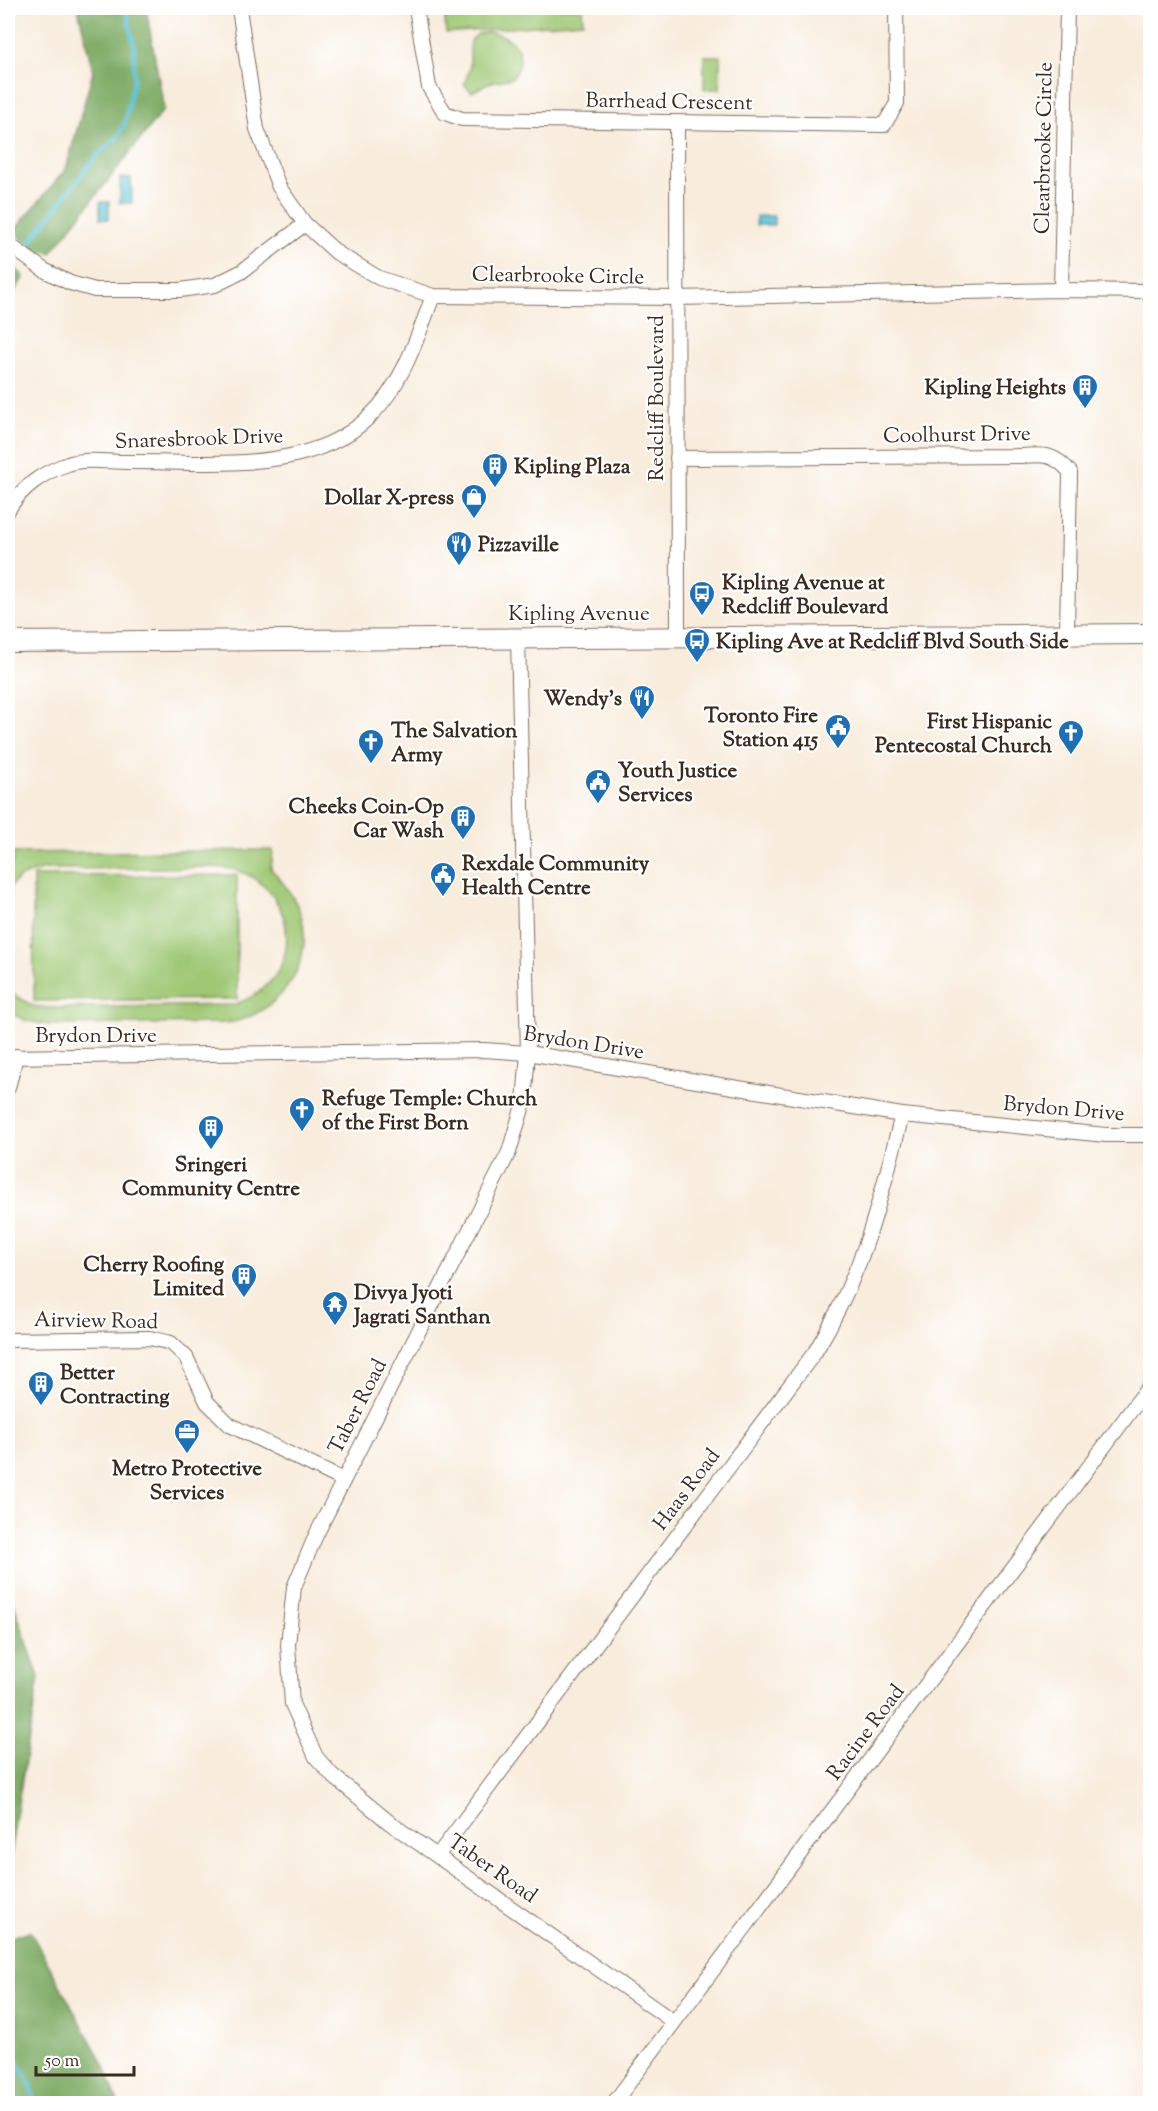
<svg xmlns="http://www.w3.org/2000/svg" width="1158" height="2111" viewBox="0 0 1158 2111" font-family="'Sorts Mill Goudy',serif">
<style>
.green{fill:#9fc874;stroke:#6d7949;stroke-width:1.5}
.forest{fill:#7fac66;stroke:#5d6b42;stroke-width:1.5}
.water{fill:#59c1d6;stroke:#4a767a;stroke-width:1.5}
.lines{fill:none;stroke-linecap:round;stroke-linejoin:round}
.stream{stroke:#59c1d6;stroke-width:4}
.street-casing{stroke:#7d6e60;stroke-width:16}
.secondary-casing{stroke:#7d6e60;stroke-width:22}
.street{stroke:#fff;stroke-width:14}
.secondary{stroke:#fff;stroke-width:20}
.labels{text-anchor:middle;stroke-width:4.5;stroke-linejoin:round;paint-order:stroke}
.street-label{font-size:21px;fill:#3b2a1e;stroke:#fff}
.poi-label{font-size:21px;font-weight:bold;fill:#3b2a1e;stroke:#fff;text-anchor:start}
</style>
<rect width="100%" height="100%" fill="#fff"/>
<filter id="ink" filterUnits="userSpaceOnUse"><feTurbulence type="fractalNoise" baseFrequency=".0167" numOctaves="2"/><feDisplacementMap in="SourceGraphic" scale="12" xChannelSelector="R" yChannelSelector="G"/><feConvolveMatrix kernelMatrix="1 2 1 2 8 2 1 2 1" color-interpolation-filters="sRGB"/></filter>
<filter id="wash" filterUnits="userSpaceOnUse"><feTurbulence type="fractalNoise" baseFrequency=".008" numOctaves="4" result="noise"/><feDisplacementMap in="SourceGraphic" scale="24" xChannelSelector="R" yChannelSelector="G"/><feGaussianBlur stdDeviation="1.35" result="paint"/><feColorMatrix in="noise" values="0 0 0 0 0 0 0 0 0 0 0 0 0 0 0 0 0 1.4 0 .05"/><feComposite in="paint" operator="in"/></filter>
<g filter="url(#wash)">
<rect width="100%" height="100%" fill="#f8ecdc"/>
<g class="green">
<polygon points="444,8 582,8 583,22 446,33"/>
<path d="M488 32C513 34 531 56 512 78L488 83 472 92 464 84 470 69V41L478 34Z"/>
<rect x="704" y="56" width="16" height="33"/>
<path d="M273 850 271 869C284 883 295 897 301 915 316 966 276 1016 227 1023L50 1025 27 1021 8 1012V991L33 1006 51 1008 233 1005C260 996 282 977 286 948 291 912 268 878 232 869 214 865 192 868 173 868 130 868 87 869 44 869L22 876 8 888V867L13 862V853Z"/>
<polygon points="237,875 237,999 34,1001 33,876"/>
</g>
<g class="forest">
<polygon points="78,8 146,8 164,109 51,253 33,249 14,231 66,169 93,72"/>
<polygon points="8,261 24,277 8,301"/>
<polygon points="8,1587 39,1677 15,1822 8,1885"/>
<polygon points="30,1931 105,2067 118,2103 8,2103 8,1938"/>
</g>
<g class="water">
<polygon points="120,178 131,178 132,203 120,203"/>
<rect x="100" y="202" width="9" height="17"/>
<rect x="756" y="216" width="18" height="9"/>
</g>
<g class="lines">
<g class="stream">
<polyline points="26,247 97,155 117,138 125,122 134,79 134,46 126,8"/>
<polyline points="8,271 13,263"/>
<polyline points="8,2047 31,2085 34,2104"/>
</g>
</g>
</g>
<g filter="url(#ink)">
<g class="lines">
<defs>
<g id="street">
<polyline points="239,8 257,129 279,187 305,224 337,253 379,278 433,296 676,298 1061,290 1150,291"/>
<polyline points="416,8 429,87 445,113 462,119 884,125 897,103 896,8"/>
<polyline points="677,123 678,637"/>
<polyline points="8,244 44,270 70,283 95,290 180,290 215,285 241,272 305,224"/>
<polyline points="1061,290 1067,8"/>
<path d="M677 458 1022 456C1044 454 1055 454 1070 472L1067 633"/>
<path d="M8 510C21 488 43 472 68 464 84 458 109 462 127 462 205 461 310 476 370 416 403 384 417 338 433 296"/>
<polyline points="518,638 528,1053 524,1102 509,1152 316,1535 294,1587 288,1645 292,1704 316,1757 332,1775 390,1823 674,2022"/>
<polyline points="8,1057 484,1050 528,1053 902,1115 1106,1135 1150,1135"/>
<polyline points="8,1088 16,1056"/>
<polyline points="8,1340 150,1338 171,1343 186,1357 207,1402 230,1425 343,1480"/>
<path d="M438 1855 815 1352C864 1271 879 1205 902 1115"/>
<polyline points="613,2104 1150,1385"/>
</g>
<polyline id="secondary" points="8,642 1150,634"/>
</defs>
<use href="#street" class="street-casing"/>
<use href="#secondary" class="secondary-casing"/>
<use href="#street" class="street"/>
<use href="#secondary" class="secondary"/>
</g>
</g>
<defs>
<symbol id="building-pin" viewBox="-11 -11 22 30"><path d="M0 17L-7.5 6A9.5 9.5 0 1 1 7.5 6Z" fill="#1f6fb2" stroke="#fff"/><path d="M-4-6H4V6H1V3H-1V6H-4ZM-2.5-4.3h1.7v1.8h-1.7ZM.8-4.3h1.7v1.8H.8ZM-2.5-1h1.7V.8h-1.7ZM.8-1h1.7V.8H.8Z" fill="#fff"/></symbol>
<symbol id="shop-pin" viewBox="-11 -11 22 30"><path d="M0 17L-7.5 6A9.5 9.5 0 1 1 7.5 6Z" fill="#1f6fb2" stroke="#fff"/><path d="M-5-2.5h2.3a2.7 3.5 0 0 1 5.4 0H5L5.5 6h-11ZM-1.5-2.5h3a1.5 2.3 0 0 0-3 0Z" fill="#fff"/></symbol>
<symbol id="restaurant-pin" viewBox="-11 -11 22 30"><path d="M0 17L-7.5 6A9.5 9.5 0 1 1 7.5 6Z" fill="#1f6fb2" stroke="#fff"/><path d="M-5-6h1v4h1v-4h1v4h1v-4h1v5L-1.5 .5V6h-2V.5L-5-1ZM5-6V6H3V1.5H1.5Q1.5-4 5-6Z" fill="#fff"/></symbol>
<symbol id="bus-pin" viewBox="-11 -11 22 30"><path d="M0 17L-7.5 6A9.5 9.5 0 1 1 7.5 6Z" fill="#1f6fb2" stroke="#fff"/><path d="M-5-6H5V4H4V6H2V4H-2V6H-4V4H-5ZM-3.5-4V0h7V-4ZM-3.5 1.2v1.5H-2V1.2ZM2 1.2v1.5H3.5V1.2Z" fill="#fff"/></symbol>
<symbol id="civic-pin" viewBox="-11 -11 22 30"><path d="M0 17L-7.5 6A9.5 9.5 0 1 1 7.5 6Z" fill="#1f6fb2" stroke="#fff"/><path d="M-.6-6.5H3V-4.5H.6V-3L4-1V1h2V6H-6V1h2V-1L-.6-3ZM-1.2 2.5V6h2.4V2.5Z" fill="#fff"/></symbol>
<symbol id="church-pin" viewBox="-11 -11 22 30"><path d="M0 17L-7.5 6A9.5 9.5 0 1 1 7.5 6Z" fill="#1f6fb2" stroke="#fff"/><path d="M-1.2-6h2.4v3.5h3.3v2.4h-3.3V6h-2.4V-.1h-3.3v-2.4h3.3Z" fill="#fff"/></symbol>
<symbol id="temple-pin" viewBox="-11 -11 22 30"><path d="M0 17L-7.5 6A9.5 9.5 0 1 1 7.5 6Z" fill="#1f6fb2" stroke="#fff"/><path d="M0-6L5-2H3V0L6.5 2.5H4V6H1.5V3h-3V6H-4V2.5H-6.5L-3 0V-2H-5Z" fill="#fff"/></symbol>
<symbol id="office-pin" viewBox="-11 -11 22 30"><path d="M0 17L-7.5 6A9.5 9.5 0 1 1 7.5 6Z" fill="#1f6fb2" stroke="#fff"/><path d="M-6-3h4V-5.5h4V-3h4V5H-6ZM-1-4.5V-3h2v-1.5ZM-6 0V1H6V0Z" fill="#fff"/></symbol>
</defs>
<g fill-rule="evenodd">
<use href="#building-pin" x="1070" y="372" width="30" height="40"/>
<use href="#building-pin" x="480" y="451" width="30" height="40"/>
<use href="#shop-pin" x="459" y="482" width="30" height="40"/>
<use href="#restaurant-pin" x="444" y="529" width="30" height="40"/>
<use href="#bus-pin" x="687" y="579" width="30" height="40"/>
<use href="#bus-pin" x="682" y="626" width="30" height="40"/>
<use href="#restaurant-pin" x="627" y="683" width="30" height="40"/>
<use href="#civic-pin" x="823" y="712" width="30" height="40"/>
<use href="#church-pin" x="1056" y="718" width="30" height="40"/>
<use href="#church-pin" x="356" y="727" width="30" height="40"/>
<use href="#civic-pin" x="583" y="767" width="30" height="40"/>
<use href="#building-pin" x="448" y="803" width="30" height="40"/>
<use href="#civic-pin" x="428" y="860" width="30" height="40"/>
<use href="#church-pin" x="287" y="1095" width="30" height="40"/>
<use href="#building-pin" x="196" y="1113" width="30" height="40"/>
<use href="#building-pin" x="229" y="1261" width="30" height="40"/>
<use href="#temple-pin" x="320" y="1289" width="30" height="40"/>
<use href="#building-pin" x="26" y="1369" width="30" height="40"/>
<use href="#office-pin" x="172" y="1417" width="30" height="40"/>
</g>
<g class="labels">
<g class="street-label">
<text transform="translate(669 101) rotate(1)" y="7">Barrhead Crescent</text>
<text transform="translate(1043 148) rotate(-89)" y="7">Clearbrooke Circle</text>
<text transform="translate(558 275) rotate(1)" y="7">Clearbrooke Circle</text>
<text transform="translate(656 398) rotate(-90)" y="7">Redcliff Boulevard</text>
<text transform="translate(957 434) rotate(-1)" y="7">Coolhurst Drive</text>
<text transform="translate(199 438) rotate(-2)" y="7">Snaresbrook Drive</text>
<text x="579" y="620">Kipling Avenue</text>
<text x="96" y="1042">Brydon Drive</text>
<text transform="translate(584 1042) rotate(9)" y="7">Brydon Drive</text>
<text transform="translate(1064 1108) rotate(5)" y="7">Brydon Drive</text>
<text transform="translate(96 1320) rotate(1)" y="7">Airview Road</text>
<text transform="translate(357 1406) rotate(-63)" y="7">Taber Road</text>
<text transform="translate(686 1489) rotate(-53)" y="7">Haas Road</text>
<text transform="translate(865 1732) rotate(-53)" y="7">Racine Road</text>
<text transform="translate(493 1868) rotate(35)" y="7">Taber Road</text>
</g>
<g class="poi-label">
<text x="1066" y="394" text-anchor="end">Kipling Heights</text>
<text x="514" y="473">Kipling Plaza</text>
<text x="454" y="504" text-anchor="end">Dollar X-press</text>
<text x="478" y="551">Pizzaville</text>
<text x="722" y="589">Kipling Avenue at<tspan x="722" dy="24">Redcliff Boulevard</tspan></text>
<text x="716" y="648">Kipling Ave at Redcliff Blvd South Side</text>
<text x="622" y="705" text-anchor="end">Wendy's</text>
<text x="818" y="722" text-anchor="end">Toronto Fire<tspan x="818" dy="24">Station 415</tspan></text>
<text x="1052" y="728" text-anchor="end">First Hispanic<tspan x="1052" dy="24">Pentecostal Church</tspan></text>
<text x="391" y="737">The Salvation<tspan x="391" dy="24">Army</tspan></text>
<text x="618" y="777">Youth Justice<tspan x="618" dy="24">Services</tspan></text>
<text x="444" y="813" text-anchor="end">Cheeks Coin-Op<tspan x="444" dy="24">Car Wash</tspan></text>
<text x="462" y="870">Rexdale Community<tspan x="462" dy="24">Health Centre</tspan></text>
<text x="322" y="1105">Refuge Temple: Church<tspan x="322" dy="24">of the First Born</tspan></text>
<text x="211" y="1171" text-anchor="middle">Sringeri<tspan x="211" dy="24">Community Centre</tspan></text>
<text x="224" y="1271" text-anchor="end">Cherry Roofing<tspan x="224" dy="24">Limited</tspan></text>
<text x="354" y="1299">Divya Jyoti<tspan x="354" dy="24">Jagrati Santhan</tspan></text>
<text x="60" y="1379">Better<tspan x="60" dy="24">Contracting</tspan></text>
<text x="187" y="1475" text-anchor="middle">Metro Protective<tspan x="187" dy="24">Services</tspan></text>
</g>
</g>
<rect width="1158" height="2111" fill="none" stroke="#fff" stroke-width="30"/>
<path d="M36 2066v9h98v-9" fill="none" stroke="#3b2a1e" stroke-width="3"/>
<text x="45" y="2066" font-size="18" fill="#3b2a1e" stroke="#ffffff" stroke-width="4.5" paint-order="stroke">50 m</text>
</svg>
